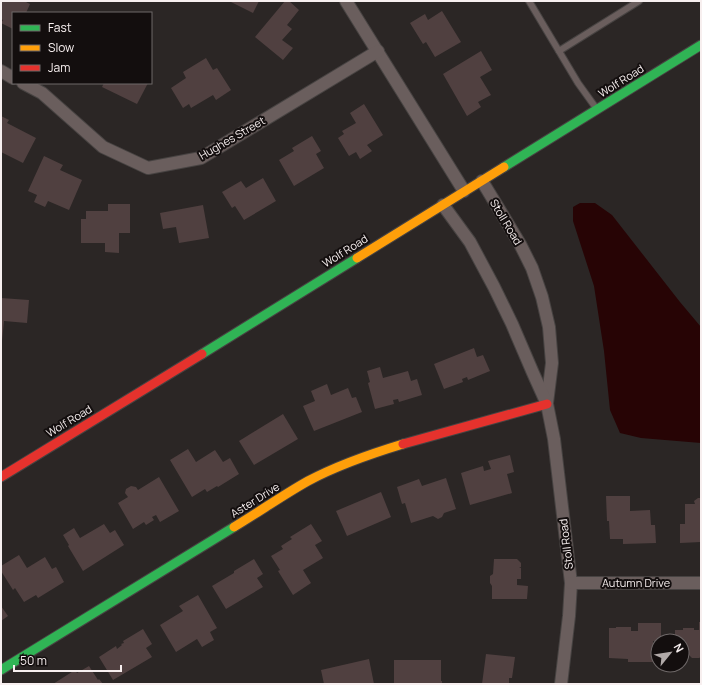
<svg xmlns="http://www.w3.org/2000/svg" width="702" height="685" viewBox="0 0 702 685" font-family="Manrope,sans-serif">
<style>
.water{fill:#270405}
.building{fill:#504040}
.lines{fill:none;stroke-linecap:round;stroke-linejoin:round}
.lane-casing{stroke:#474342;stroke-width:8}
.street-casing{stroke:#474342;stroke-width:14}
.fast-casing{stroke:#474342;stroke-width:11}
.slow-casing{stroke:#474342;stroke-width:11}
.jam-casing{stroke:#474342;stroke-width:11}
.lane{stroke:#6a5e5d;stroke-width:6}
.street{stroke:#6a5e5d;stroke-width:12}
.fast{stroke:#30b455;stroke-width:9}
.slow{stroke:#ff9f0a;stroke-width:9}
.jam{stroke:#e5322d;stroke-width:9}
.labels{text-anchor:middle;stroke-width:4;stroke-linejoin:round;paint-order:stroke}
.street-label{font-size:11px;fill:#f7efef;stroke:#130e0e}
</style>
<rect width="100%" height="100%" fill="#2b2625"/>
<polygon class="water" points="580,203 595,203 612,215 680,302 701,327 701,443 641,438 620,433 610,410 604,351 594,286 573,221 573,207"/>
<g class="building">
<polygon points="1,1 24,1 30,4 26,13 13,13 13,29 1,23 3,20 1,19"/>
<polygon points="229,1 259,1 253,13"/>
<polygon points="285,1 289,1 299,10 287,25 292,29 282,40 293,48 283,60 255,37"/>
<polygon points="442,11 461,42 435,57 426,42 423,44 410,23 425,14 428,20"/>
<polygon points="481,51 492,70 480,77 491,95 478,102 481,107 467,116 443,74"/>
<polygon points="206,58 213,70 217,68 231,90 216,100 213,95 191,108 189,104 183,108 171,88 186,78 183,72"/>
<polygon points="104,83 148,83 137,104 102,87"/>
<polygon points="364,104 383,135 367,145 372,151 360,159 356,152 349,156 338,138 344,134 342,131 356,123 350,113"/>
<polygon points="1,116 9,120 7,123 36,138 23,163 1,152"/>
<polygon points="312,136 321,151 316,154 324,168 294,186 279,160 294,151 292,148"/>
<polygon points="44,156 63,165 60,170 82,180 69,210 48,201 45,207 34,202 37,195 28,191"/>
<polygon points="263,178 276,201 244,220 235,206 232,208 222,192 241,181 246,188"/>
<polygon points="108,204 130,204 130,233 119,233 119,253 105,252 105,243 81,243 81,219 86,219 86,211 108,211"/>
<polygon points="203,205 209,238 179,243 176,227 163,229 160,213"/>
<polygon points="1,298 29,300 27,323 4,321 2,341 1,341"/>
<polygon points="474,348 477,357 483,355 490,371 468,380 467,377 462,379 463,382 444,389 434,364"/>
<polygon points="380,367 383,378 408,371 411,381 417,379 422,395 399,402 398,399 393,400 394,404 375,409 368,383 370,382 367,371"/>
<polygon points="327,384 331,395 348,388 352,398 356,397 362,412 314,431 303,406 315,401 311,391"/>
<polygon points="283,414 298,439 254,465 239,441"/>
<polygon points="188,449 196,462 215,450 223,462 230,458 239,474 218,487 217,486 207,492 205,489 192,497 170,460"/>
<polygon points="510,455 514,472 507,474 512,493 470,505 461,473 483,466 484,471 491,469 488,461"/>
<polygon points="159,477 179,511 160,522 156,515 152,517 154,520 146,525 144,522 133,529 118,503 128,497 125,493 126,489 131,486 136,487 138,490"/>
<polygon points="446,478 456,509 444,513 442,517 438,519 433,516 411,523 405,503 402,504 397,487 419,479 422,486"/>
<polygon points="381,492 391,517 347,536 336,511"/>
<polygon points="606,496 630,496 630,511 650,510 651,525 655,525 656,543 623,544 623,539 610,539 609,521 607,521"/>
<polygon points="698,498 701,498 701,542 680,543 680,524 685,524 685,504 695,504 694,501"/>
<polygon points="104,524 110,533 115,530 124,545 83,571 68,546 69,545 63,535 74,528 80,538"/>
<polygon points="311,524 322,541 315,545 323,558 303,570 311,583 293,595 278,571 280,570 271,556 283,549 281,546 292,539 290,537"/>
<polygon points="19,555 27,568 45,557 52,569 56,567 64,582 38,598 36,595 24,602 15,588 13,590 1,571 1,566"/>
<polygon points="254,559 263,574 257,578 263,587 226,609 212,586 234,573 234,571"/>
<polygon points="494,559 517,559 521,563 521,567 519,568 521,568 521,579 517,579 517,585 528,586 527,599 492,599 492,586 490,583 490,576 493,574"/>
<polygon points="198,595 217,628 210,632 214,640 202,647 197,639 176,652 160,625 183,611 179,606"/>
<polygon points="1,606 8,616 1,621"/>
<polygon points="699,622 701,622 701,657 699,658 692,658 689,655 682,655 682,641 675,641 675,630 683,630 683,628 694,628 694,630 699,630"/>
<polygon points="638,623 661,623 661,641 653,641 653,662 628,662 628,659 609,658 609,628 616,628 616,627 631,627 631,631 638,631"/>
<polygon points="143,629 152,644 146,648 152,657 113,680 99,657 116,646 117,649 122,645 121,644 124,643 123,641"/>
<polygon points="486,654 515,657 512,678 509,678 509,683 512,683 512,684 482,684"/>
<polygon points="369,659 374,684 324,684 321,670"/>
<polygon points="394,660 441,660 441,681 442,681 442,684 394,684"/>
<polygon points="89,666 98,680 99,679 103,684 53,684 75,670 77,673"/>
</g>
<g class="lines">
<defs>
<g id="lane">
<polyline points="529,1 578,83 596,108"/>
<polyline points="559,51 639,1"/>
</g>
<g id="street">
<polyline points="346,1 464,191"/>
<polyline points="1,71 13,78"/>
<polyline points="23,83 42,93 103,147 148,168 201,158 378,51"/>
<polyline points="482,181 520,244 532,268 542,297 549,327 552,363 547,403"/>
<polyline points="443,205 470,242 494,287 512,324 533,373 547,404 554,439 571,583 569,616 561,684"/>
<polyline points="571,583 701,583"/>
</g>
<g id="fast">
<polyline points="504,167 701,45"/>
<polyline points="202,354 357,258"/>
<polyline points="1,670 234,527"/>
</g>
<g id="slow">
<polyline points="357,258 504,167"/>
<path d="M234 527C259 512 283 495 308 481 338 465 370 454 403 444"/>
</g>
<g id="jam">
<polyline points="403,444 547,404"/>
<polyline points="1,477 202,354"/>
</g>
</defs>
<use href="#lane" class="lane-casing"/>
<use href="#street" class="street-casing"/>
<use href="#fast" class="fast-casing"/>
<use href="#slow" class="slow-casing"/>
<use href="#jam" class="jam-casing"/>
<use href="#lane" class="lane"/>
<use href="#street" class="street"/>
<use href="#fast" class="fast"/>
<use href="#slow" class="slow"/>
<use href="#jam" class="jam"/>
</g>
<g class="labels">
<g class="street-label">
<text transform="translate(621 81) rotate(-32)" y="4">Wolf Road</text>
<text transform="translate(232 138) rotate(-30)" y="4">Hughes Street</text>
<text transform="translate(506 222) rotate(59)" y="4">Stoll Road</text>
<text transform="translate(345 251) rotate(-32)" y="4">Wolf Road</text>
<text transform="translate(69 421) rotate(-31)" y="4">Wolf Road</text>
<text transform="translate(255 500) rotate(-32)" y="4">Aster Drive</text>
<text transform="translate(566 544) rotate(-97)" y="4">Stoll Road</text>
<text x="636" y="587">Autumn Drive</text>
</g>
</g>
<rect width="702" height="685" fill="none" stroke="#f7efef" stroke-width="4"/>
<rect x="12" y="12" width="140" height="72" fill="#130e0e" stroke="#6e6868"/>
<rect x="20" y="25" width="20" height="6" fill="#30b455" stroke="#6e6868"/>
<text x="48" y="32" font-size="12" fill="#f7efef">Fast</text>
<rect x="20" y="45" width="20" height="6" fill="#ff9f0a" stroke="#6e6868"/>
<text x="48" y="52" font-size="12" fill="#f7efef">Slow</text>
<rect x="20" y="65" width="20" height="6" fill="#e5322d" stroke="#6e6868"/>
<text x="48" y="72" font-size="12" fill="#f7efef">Jam</text>
<g transform="translate(670 653) rotate(60)"><circle r="19" fill="#130e0e" stroke="#6e6868"/>
<path d="M0-3L7 15L0 10L-7 15Z" fill="#b0a9a8"/>
<text y="-6" font-size="11" font-weight="bold" text-anchor="middle" fill="#f7efef">N</text>
</g>
<path d="M14 665v6h107v-6" fill="none" stroke="#f7efef" stroke-width="2"/>
<text x="20" y="665" font-size="12" fill="#f7efef" stroke="#130e0e" stroke-width="3" paint-order="stroke">50 m</text>
</svg>
